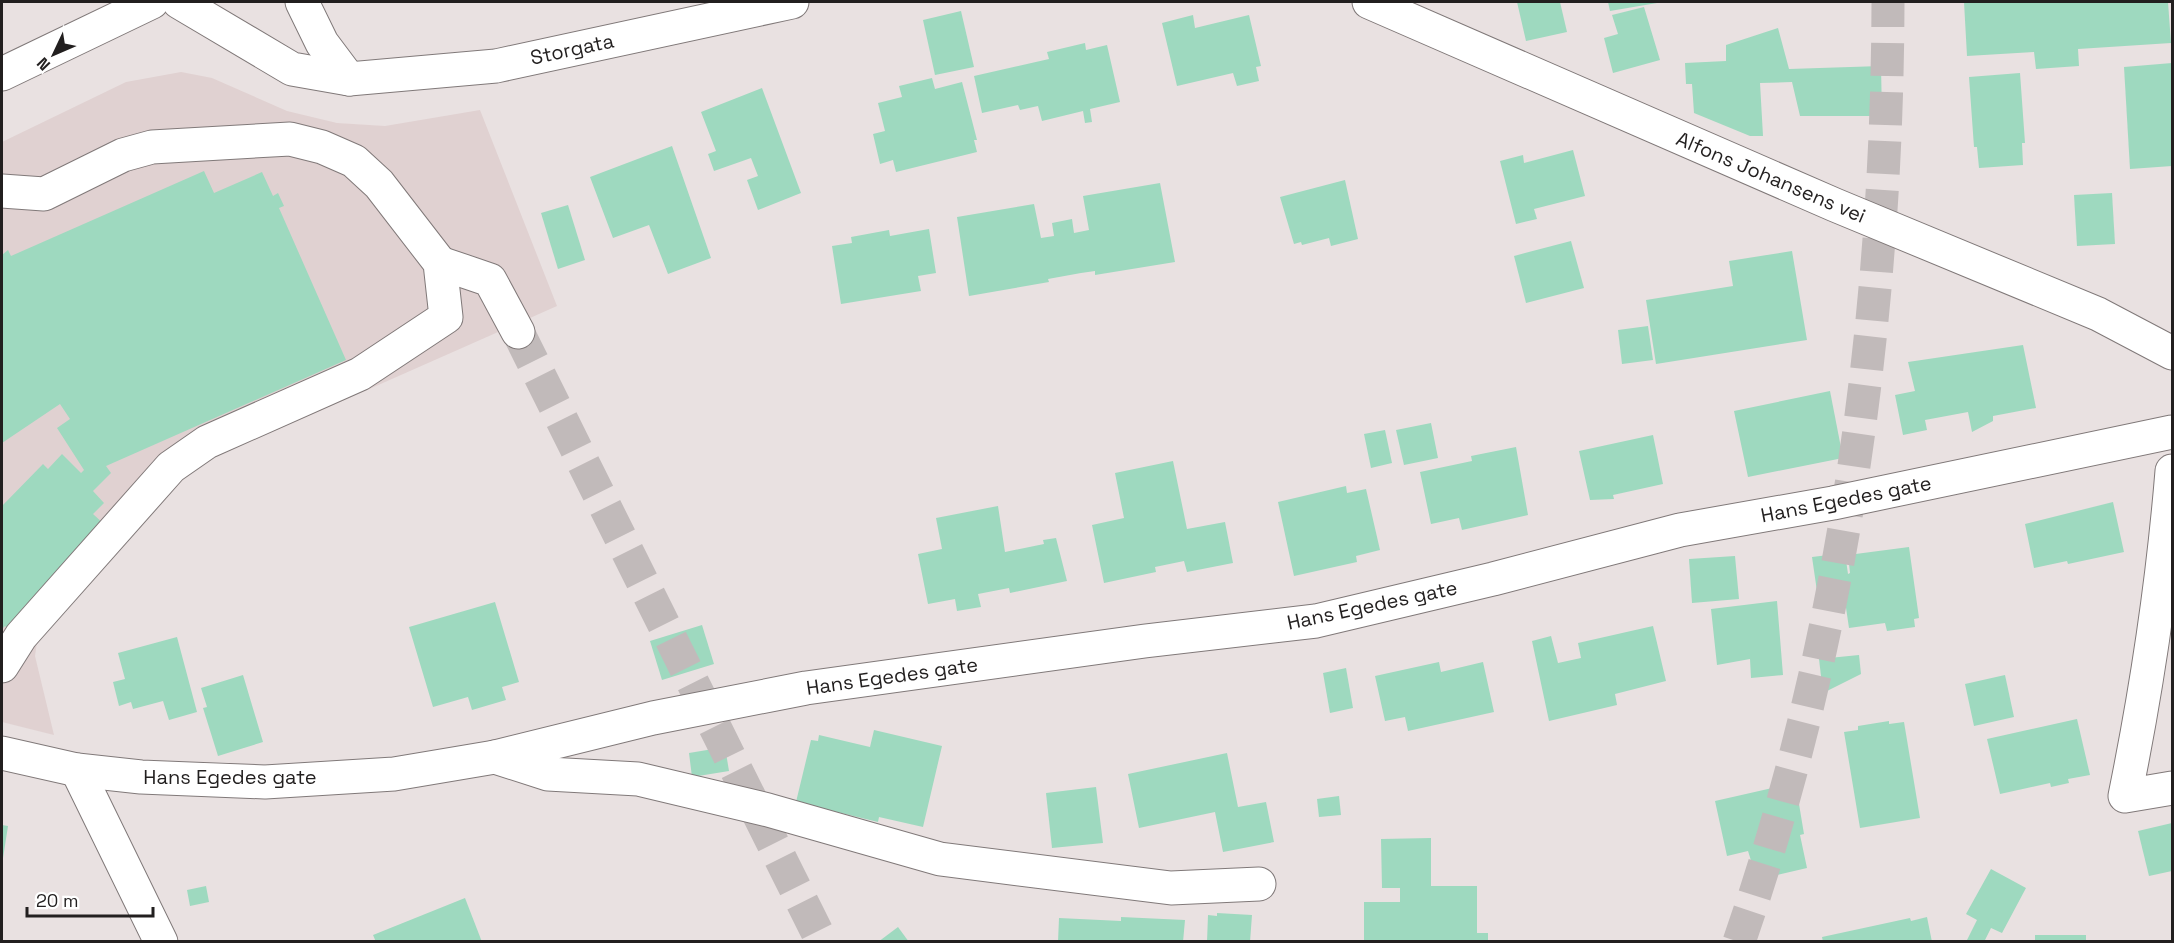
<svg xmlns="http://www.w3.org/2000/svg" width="2174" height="943" viewBox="0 0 2174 943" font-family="'Space Grotesk',sans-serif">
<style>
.built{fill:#e0d1d1}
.building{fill:#9ed9bf}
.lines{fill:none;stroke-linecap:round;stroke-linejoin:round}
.minor-tunnel{stroke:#c1baba;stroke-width:33;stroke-dasharray:33 16;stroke-linecap:butt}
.highway-tunnel{stroke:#c1baba;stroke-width:33;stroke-dasharray:33 16;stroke-linecap:butt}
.minor-casing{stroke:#807979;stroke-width:35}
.highway-casing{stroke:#807979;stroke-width:35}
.minor{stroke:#fff;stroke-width:33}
.highway{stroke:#fff;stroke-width:33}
.labels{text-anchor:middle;stroke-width:4.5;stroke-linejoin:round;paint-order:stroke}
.street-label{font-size:20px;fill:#221f1f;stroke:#fff}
</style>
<rect width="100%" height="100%" fill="#e9e1e1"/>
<polygon class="built" points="181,72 212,78 287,111 337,123 385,126 480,110 557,306 195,466 37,642 35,656 54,735 2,722 2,142 126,82"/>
<g class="building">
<polygon points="1517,2 1560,2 1567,32 1526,41"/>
<polygon points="1608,2 1657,2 1657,3 1610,11"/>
<polygon points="1964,2 2168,2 2171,43 2078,49 2079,66 2036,69 2034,52 1967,56"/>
<polygon points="1644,7 1660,60 1613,73 1604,38 1618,34 1612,15"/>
<polygon points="961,11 974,67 935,75 923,20"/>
<polygon points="1193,15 1195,28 1249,15 1261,66 1256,67 1259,81 1237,86 1233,73 1177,86 1162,23"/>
<polygon points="1778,28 1789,69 1881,66 1882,116 1800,116 1792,82 1760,83 1763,136 1750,136 1694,113 1692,84 1686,84 1685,63 1726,61 1726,45"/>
<polygon points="1085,43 1086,50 1107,45 1120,102 1090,109 1092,122 1085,123 1083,111 1042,121 1038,106 1020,110 1018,105 982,113 974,76 1049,59 1047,52"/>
<polygon points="2172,63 2172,166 2130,169 2124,67"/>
<polygon points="2020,73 2025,143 2022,143 2023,165 1979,168 1977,147 1974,147 1969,77"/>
<polygon points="932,78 935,89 962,82 977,140 974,140 977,152 896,172 893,160 880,164 873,134 885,131 878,103 902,97 899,86"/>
<polygon points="762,88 801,193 758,210 747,180 758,176 751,158 714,171 708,154 716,151 701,112"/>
<polygon points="672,146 711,258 668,274 649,225 613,238 590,177"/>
<polygon points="1573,150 1585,196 1534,209 1537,219 1516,224 1500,161 1523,155 1524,163"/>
<polygon points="204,171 214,193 262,172 273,196 278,193 284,206 279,208 346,360 106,466 111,473 93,491 104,503 93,514 105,525 21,610 24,614 8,630 5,626 2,629 2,506 43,464 48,469 62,454 81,473 84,470 57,428 70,419 60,404 2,443 2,255 8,250 11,256"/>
<polygon points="1345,180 1358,239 1331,246 1329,238 1302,245 1301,242 1294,244 1280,197"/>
<polygon points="1160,183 1175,262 1095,275 1095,271 1081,273 1048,279 1049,282 969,296 957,217 1034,204 1041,238 1054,236 1052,223 1072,219 1074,233 1089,230 1083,196"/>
<polygon points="2112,193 2115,244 2077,246 2074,195"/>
<polygon points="568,205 585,260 558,269 541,213"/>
<polygon points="929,229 936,273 918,276 921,291 841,304 832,246 852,243 851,237 889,230 890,236"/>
<polygon points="1571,241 1584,288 1526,303 1514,256"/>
<polygon points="1792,251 1807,340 1656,364 1646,300 1733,286 1729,261"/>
<polygon points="1648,326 1653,360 1622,364 1618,330"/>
<polygon points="2023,345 2036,408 1993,416 1993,421 1972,432 1968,412 1925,420 1927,430 1903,435 1895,395 1915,391 1908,362"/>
<polygon points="1830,391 1843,458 1748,477 1734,411"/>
<polygon points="1431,423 1438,458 1404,465 1396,430"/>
<polygon points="1385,430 1392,463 1371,468 1364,434"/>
<polygon points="1653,435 1663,484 1613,495 1614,499 1590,500 1579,451"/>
<polygon points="1516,447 1528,515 1462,530 1459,518 1431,524 1420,472 1472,461 1471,456"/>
<polygon points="1173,461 1187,529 1225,522 1233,563 1187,572 1184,561 1155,567 1156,572 1104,583 1092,525 1124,518 1115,473"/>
<polygon points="1346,486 1347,493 1366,489 1380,550 1356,556 1357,562 1294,576 1278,502"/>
<polygon points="2113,502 2124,552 2068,564 2067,561 2034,568 2025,524"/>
<polygon points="998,506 1005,552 1044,544 1043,540 1056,538 1067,581 1010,593 1009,588 978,594 981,607 957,611 955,599 928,604 918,554 942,549 936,518"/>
<polygon points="1909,547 1919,618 1914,619 1915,627 1887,631 1885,623 1849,628 1845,601 1819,605 1812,557 1845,553 1848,574 1850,573 1848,555"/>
<polygon points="1735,556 1739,599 1692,603 1689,559"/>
<polygon points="1777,601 1783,675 1751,678 1750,659 1717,665 1711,609"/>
<polygon points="495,602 519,682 502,687 506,700 472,710 468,697 433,707 409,627"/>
<polygon points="702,625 714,664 662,680 650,641"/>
<polygon points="1653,626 1666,681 1615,694 1617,705 1549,721 1532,641 1551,636 1558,663 1581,658 1578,643"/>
<polygon points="177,637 197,712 169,720 163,701 133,709 131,702 119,706 113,682 125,679 118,653"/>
<polygon points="1859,655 1861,674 1823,693 1819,659"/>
<polygon points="1439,662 1441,672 1483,662 1494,712 1408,731 1405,717 1385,721 1375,676"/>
<polygon points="1346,668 1353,708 1330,713 1323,673"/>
<polygon points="243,675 263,742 218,756 203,708 207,707 201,688"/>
<polygon points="2005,675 2014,717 1974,726 1965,684"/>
<polygon points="2077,719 2090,775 2068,779 2069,783 2051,787 2050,783 2000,794 1987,739"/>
<polygon points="1889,721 1889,724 1904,722 1920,818 1860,828 1844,732 1858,730 1858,726"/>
<polygon points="874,730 942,746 923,827 879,817 878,822 796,802 811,740 818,741 819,735 870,747"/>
<polygon points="725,747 729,771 692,777 689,753"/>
<polygon points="1227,753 1238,807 1266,802 1274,842 1223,852 1215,812 1139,828 1128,774"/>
<polygon points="1785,785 1785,788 1796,786 1804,834 1800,835 1807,868 1768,877 1765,867 1754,870 1748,851 1727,856 1715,801"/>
<polygon points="1096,787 1103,843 1052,848 1046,793"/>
<polygon points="1339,796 1341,815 1319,817 1317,799"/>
<polygon points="2172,823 2172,871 2149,876 2138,831"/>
<polygon points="2,825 8,826 3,858 2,858"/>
<polygon points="1431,838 1431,886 1477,886 1477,933 1488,933 1488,941 1364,942 1364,902 1400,902 1400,888 1382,888 1381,839"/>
<polygon points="1991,869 2026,888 2002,933 1991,928 1984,942 1969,942 1967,940 1977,920 1966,914"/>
<polygon points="206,886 209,902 190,906 187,890"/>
<polygon points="465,898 482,942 376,942 373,935"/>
<polygon points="1217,913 1252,915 1250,942 1207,942 1208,915 1217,916"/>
<polygon points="1121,917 1185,920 1183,942 1058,942 1059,918 1121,921"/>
<polygon points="1927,917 1932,942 1823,942 1822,937 1910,918 1911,921"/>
<polygon points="898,927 909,942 878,942"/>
<rect x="2035" y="935" width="51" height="7"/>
</g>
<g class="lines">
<polyline class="minor-tunnel" points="518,332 822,942"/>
<path class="highway-tunnel" d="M1739 942C1843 641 1887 319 1888 2"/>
<defs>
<g id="minor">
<polyline points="179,2 292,69 349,79 496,66 792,2"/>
<polyline points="302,2 322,43 349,79"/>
<polyline points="1369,2 1835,205 2098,314 2172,353"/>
<polyline points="2,191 44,194 123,155 152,147 290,139 322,147 354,161 379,184 440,263 446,317 360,374 207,442 171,467 21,636 2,666"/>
<polyline points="440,263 490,280 518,332"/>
<path d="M2172 471C2163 581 2147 688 2125 796L2172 788"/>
<polyline points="2,753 77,770 141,777 265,782 394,774 495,757 653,718 806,688 1145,641 1316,621 1493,579 1680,530 1833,503 2172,432"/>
<polyline points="495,757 548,774 638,779 768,810 940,859 1171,888 1259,884"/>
<polyline points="77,770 161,942"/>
</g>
<polyline id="highway" points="2,74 152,2"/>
</defs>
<use href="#minor" class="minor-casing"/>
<use href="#highway" class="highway-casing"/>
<use href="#minor" class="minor"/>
<use href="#highway" class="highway"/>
</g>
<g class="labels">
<g class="street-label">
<text transform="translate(572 49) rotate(-12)" y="7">Storgata</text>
<text transform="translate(1771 177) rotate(23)" y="7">Alfons Johansens vei</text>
<text transform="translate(1846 499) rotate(-11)" y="7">Hans Egedes gate</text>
<text transform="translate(1372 605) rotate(-12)" y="7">Hans Egedes gate</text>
<text transform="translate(892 676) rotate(-8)" y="7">Hans Egedes gate</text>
<text x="230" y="784">Hans Egedes gate</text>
</g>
</g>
<rect width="2174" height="943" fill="none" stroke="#221f1f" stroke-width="6"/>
<g transform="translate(54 54) rotate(226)" stroke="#ffffff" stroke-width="4.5" paint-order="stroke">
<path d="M0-4.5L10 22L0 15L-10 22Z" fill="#221f1f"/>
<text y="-9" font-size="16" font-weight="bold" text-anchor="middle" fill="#221f1f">N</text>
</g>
<path d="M27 907v9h126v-9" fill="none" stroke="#221f1f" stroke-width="3"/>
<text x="36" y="907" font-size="18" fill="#221f1f" stroke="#ffffff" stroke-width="4.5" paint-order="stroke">20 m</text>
</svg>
